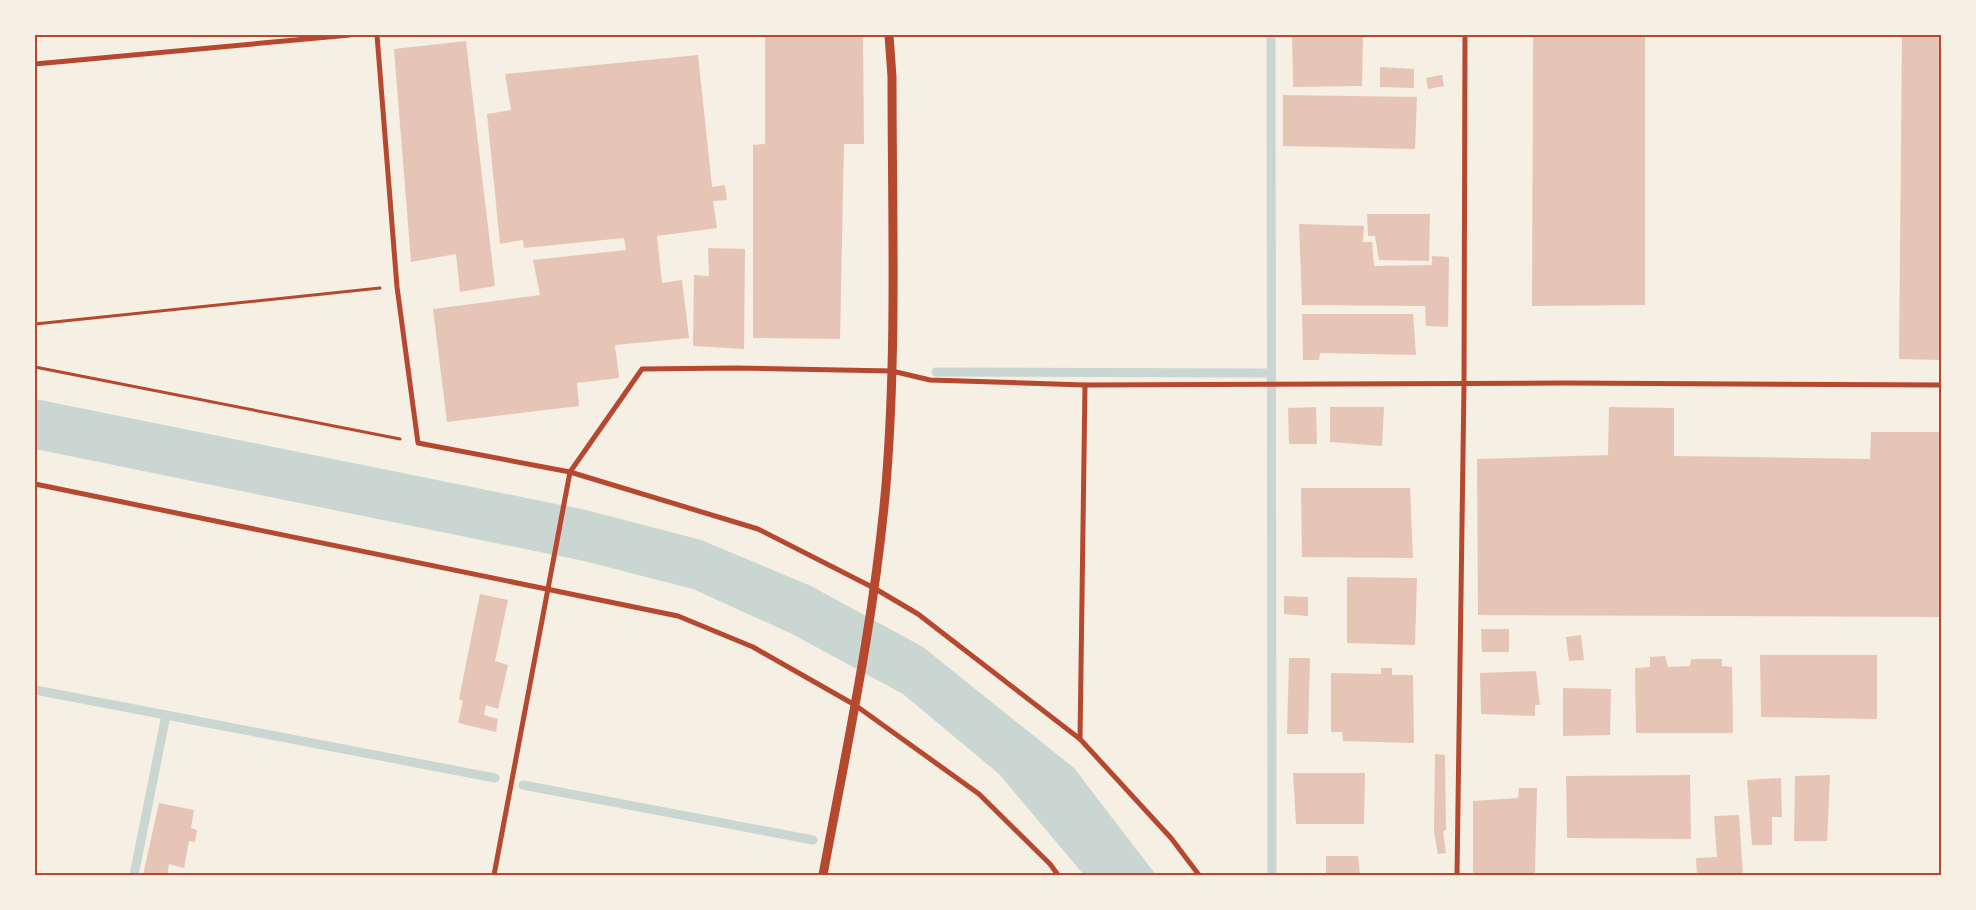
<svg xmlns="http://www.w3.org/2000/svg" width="1976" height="910" viewBox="0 0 1976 910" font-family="'Zilla Slab',serif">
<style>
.water{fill:#c9d6d2}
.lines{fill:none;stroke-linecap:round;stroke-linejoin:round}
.stream{stroke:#c9d6d2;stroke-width:9}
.building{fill:#e6c5b7}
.path{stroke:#b5482f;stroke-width:3}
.minor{stroke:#b5482f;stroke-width:5}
.tertiary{stroke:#b5482f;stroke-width:9}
.neatline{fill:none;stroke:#b5482f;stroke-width:2}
</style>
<rect width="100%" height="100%" fill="#f6efe4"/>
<polygon class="water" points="35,399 586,510 701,540 811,586 923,647 1074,768 1156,875 1084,875 999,774 903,694 792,634 693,589 584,561 35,449"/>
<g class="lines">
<g class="stream">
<polyline points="1271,35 1272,875"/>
<polyline points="936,372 1271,373"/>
<polyline points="35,690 166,715"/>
<polyline points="523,785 813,840"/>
<polyline points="134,875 166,715 495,778"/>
</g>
</g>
<g class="building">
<polygon points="765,35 863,35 864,144 844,144 840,339 753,338 753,145 765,144"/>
<polygon points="1292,35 1363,35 1362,86 1293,87"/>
<polygon points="1533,35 1645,35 1645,305 1532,306"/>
<polygon points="1902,35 1941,35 1941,360 1899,359"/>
<polygon points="466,41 495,286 460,292 456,254 411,262 394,49"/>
<polygon points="698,55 712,187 725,185 727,200 713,201 717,228 657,236 662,283 682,280 689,338 615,345 619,378 577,383 579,406 447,422 433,309 540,295 533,260 626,250 624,238 524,248 523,240 500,244 487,114 511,110 505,74"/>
<polygon points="1380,67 1414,69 1414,88 1380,87"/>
<polygon points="1442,75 1444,86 1428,89 1426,78"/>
<polygon points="1283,95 1417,97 1415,149 1283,146"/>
<polygon points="1367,214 1430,214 1429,261 1379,260 1375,236 1368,236"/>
<polygon points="1299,224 1364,226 1363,242 1372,242 1374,266 1432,265 1432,256 1449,257 1448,327 1426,326 1425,306 1302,305"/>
<polygon points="708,248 745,249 744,349 693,346 694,275 709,276"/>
<polygon points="1302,314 1413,314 1416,355 1320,353 1319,360 1303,360"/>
<polygon points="1316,407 1317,444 1289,444 1288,408"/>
<polygon points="1330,407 1384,407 1382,446 1330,442"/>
<polygon points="1609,407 1674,408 1674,456 1870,459 1871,432 1941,432 1941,617 1478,615 1477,459 1608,455"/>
<polygon points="1301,488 1410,488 1413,558 1302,557"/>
<polygon points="1347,577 1417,578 1415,645 1347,643"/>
<polygon points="480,594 508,600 495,661 508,665 498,709 486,705 484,715 498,719 496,732 458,723 463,701 459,699"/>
<polygon points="1284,596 1308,597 1308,616 1284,614"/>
<polygon points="1481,629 1509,629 1509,652 1482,652"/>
<polygon points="1581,635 1584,660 1569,661 1566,637"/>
<polygon points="1760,655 1877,655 1877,719 1761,717"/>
<polygon points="1665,656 1668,667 1690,666 1691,659 1722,659 1722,666 1732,667 1733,733 1636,733 1635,668 1650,667 1650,657"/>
<polygon points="1289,658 1310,658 1308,734 1287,734"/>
<polygon points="1381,668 1392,668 1392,675 1413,675 1414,743 1343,741 1342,732 1331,732 1331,673 1381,674"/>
<polygon points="1536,671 1540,705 1535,705 1535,716 1481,714 1480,673"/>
<polygon points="1563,688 1611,689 1610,735 1563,736"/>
<polygon points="1435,754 1445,755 1446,830 1443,831 1446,853 1438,854 1434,832"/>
<polygon points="1293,773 1365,773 1364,824 1296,824"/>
<polygon points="1690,775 1691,839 1567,838 1566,776"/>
<polygon points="1830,775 1827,841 1794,841 1795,776"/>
<polygon points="1781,778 1782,817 1772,817 1772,845 1752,845 1747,780"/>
<polygon points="1519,788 1537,788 1535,874 1473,874 1473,801 1518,798"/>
<polygon points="159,803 194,810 191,828 197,830 195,842 189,841 184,868 169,864 167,875 143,875"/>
<polygon points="1739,815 1743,875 1697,875 1696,858 1717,857 1714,816"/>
<polygon points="1326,856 1358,856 1360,875 1326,875"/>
</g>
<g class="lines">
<g class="path">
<polyline points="35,324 380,288"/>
<polyline points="35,367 400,439"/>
</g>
<g class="minor">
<polyline points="377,35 397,287 418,443 570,472 758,529 874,588 918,614 1080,739"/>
<polyline points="35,64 350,35"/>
<polyline points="1085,385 1080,739 1171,838 1199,875"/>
<polyline points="35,484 678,616 753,647 855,705 979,794 1050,864 1058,875"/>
<polyline points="494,875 570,472 642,369 736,368 892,371 930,380 1085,385 1567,383 1941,385"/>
<polyline points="1457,875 1464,384 1465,35"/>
</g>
<path class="tertiary" d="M823 875C847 746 875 616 886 485 897 350 892 213 892 77L889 35"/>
</g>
<rect width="1976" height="910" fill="none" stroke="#f6efe4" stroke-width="72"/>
<rect x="36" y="36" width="1904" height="838" class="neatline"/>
</svg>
